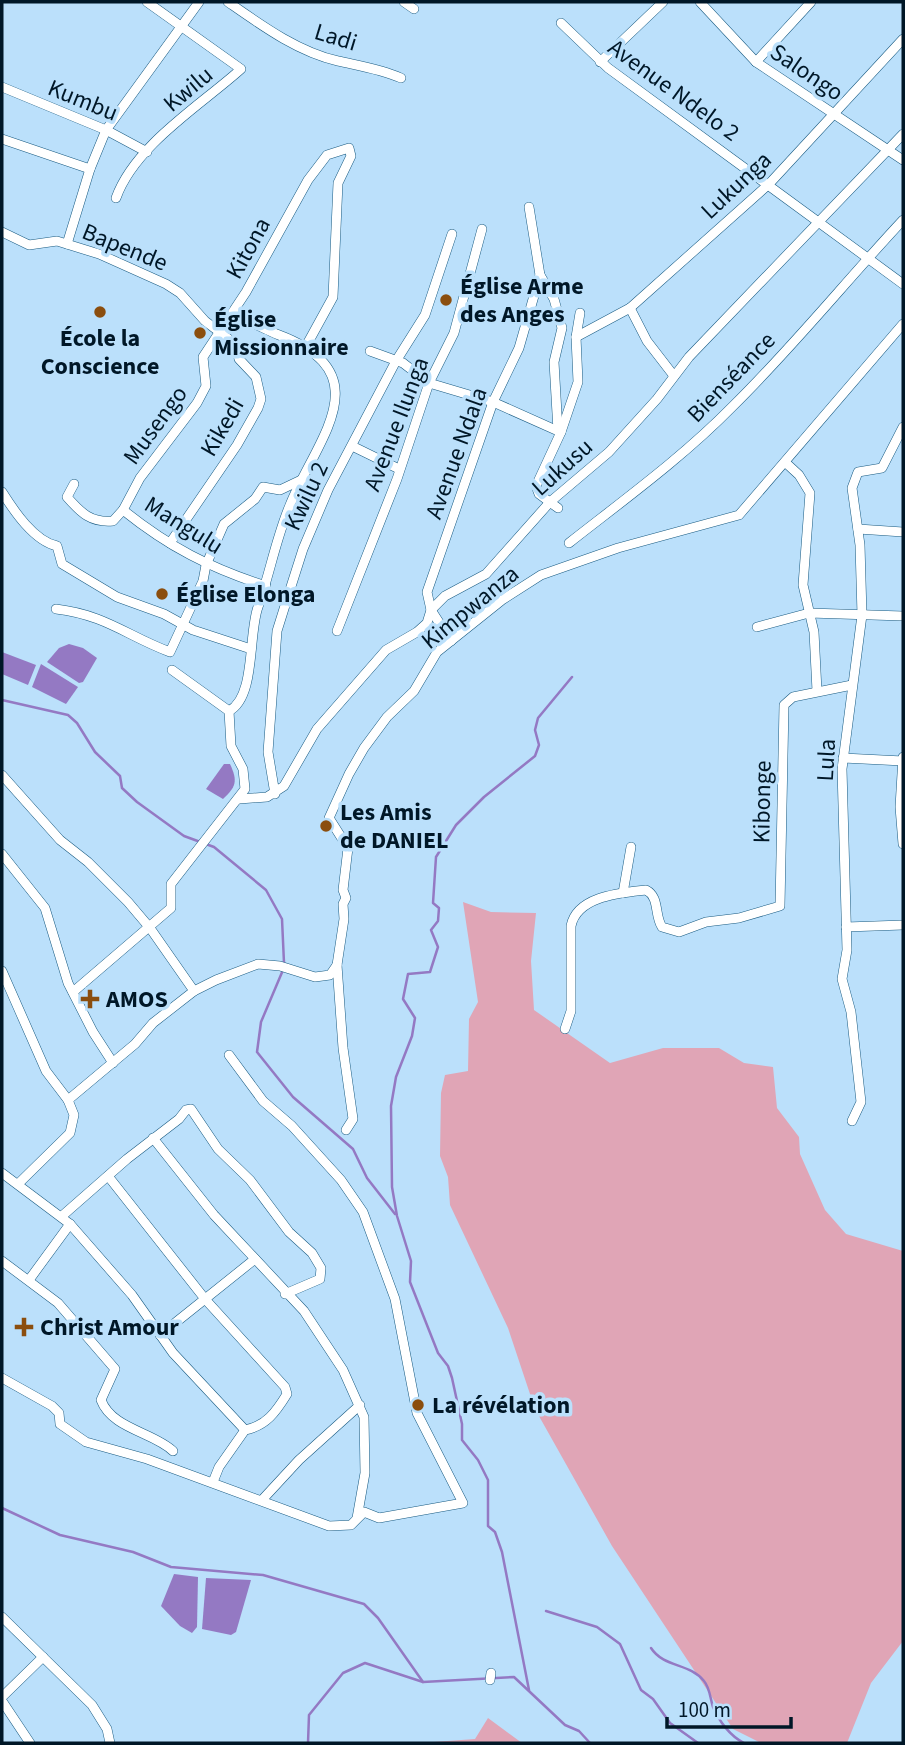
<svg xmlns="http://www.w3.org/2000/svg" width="905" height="1745" viewBox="0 0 905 1745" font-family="'Source Sans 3',sans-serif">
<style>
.green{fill:#e0a5b6}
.water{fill:#9479c3}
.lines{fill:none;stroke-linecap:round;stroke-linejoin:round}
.stream{stroke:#9479c3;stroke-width:2.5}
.street-casing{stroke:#195b82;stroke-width:10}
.street{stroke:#fff;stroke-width:9}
.poi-dot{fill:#8b4e0e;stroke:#bbe0fb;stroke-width:2.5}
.labels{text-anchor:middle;stroke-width:7;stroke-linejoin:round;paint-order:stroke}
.street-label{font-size:24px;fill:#001727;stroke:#bbe0fb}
.poi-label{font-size:24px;font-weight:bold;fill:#001727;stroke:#bbe0fb;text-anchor:start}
</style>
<rect width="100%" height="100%" fill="#bbe0fb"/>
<g class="green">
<polygon points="463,902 491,912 536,913 531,961 534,1010 610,1063 663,1048 719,1048 744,1063 773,1067 777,1108 799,1137 800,1154 825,1210 846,1234 903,1251 903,1641 871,1683 847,1743 761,1743 733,1729 612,1546 535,1409 508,1328 450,1205 448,1177 440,1156 441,1093 445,1075 468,1071 469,1019 478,1002"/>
<polygon points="488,1718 522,1743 420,1743 475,1739"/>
</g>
<g class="water">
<polygon points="69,644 83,648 97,658 83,682 79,683 47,662 59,648"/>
<polygon points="2,652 36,665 28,685 2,674"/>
<polygon points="41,664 78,687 66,704 32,687"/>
<path d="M224 764H230C238 781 236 787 223 799L206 789Z"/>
<polygon points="174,1574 198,1577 197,1627 192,1633 180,1626 161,1606"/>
<polygon points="206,1578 251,1580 236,1632 231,1635 202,1629"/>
</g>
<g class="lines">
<g class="stream">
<polyline points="2,700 68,715 77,723 95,752 120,776 122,788 137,802 184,836 214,847 266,890 282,919 284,963"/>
<polyline points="283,970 261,1022 257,1052 293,1097 353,1149 367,1178 395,1214"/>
<polyline points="2,1508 60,1535 133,1552 171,1567 263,1575 364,1604 378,1618 423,1682"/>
<polyline points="546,1611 597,1627 620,1644 641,1690 653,1699 670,1723 698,1743"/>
<path d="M651 1648C664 1668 690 1663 704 1681 710 1688 710 1698 713 1707 719 1721 730 1736 744 1743"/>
<polyline points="529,1690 502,1552 495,1532 488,1526 488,1480 478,1460 462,1440 462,1424 452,1378 448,1366 438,1353 410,1282 411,1261 397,1216 392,1187 391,1106 396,1077 412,1036 415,1018 403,999 408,974 430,972 438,947 431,930 438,921 439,908 433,903 436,857 456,825 484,797 535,756 539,745 535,730 538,718 572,677"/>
<polyline points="308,1743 309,1715 343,1673 365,1663 423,1682 514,1677 565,1725 579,1731 590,1743"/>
</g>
<defs>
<g id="street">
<path d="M228 2C261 25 298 52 338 61 360 66 380 69 401 78"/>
<polyline points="404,2 414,9"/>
<polyline points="700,2 756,62 903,160"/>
<polyline points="561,23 608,68 903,284"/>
<polyline points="600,62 663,2"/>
<polyline points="756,62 811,2"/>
<polyline points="2,87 106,130 147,152"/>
<polyline points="2,139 90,169"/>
<path d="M116 198C135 145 201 105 241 69L147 2"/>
<polyline points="529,207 540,275 554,299 562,328 554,362 558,431 561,432"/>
<polyline points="2,232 29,245 57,241 99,254 166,284 180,293 205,321 230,340 236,347 239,359 256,377 261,399 258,408 237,445 170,543"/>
<polyline points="67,244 90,169 106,130 199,2"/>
<polyline points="630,308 647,341 674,376"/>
<path d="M224 320C251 318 256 326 279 335 383 374 316 440 290 505 276 538 270 573 258 607 248 634 256 697 229 711"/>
<polyline points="576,337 630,308 769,184 903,39"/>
<polyline points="370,351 403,363 429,383 493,402 558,431"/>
<polyline points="352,446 399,469"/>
<polyline points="786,463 799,475 810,493 803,585 814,632 817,691"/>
<path d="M74 484 67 497C81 513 91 523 113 521L123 510C169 547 210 568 266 586"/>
<path d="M2 492C14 511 34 541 57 546L62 564 117 597 164 614 193 630 251 649"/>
<polyline points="558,508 539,494 536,486 561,432 578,382 576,337 580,313"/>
<polyline points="123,510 140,478 197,403 206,386 203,357 246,292 308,180 327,155 349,148 351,156 338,183 333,297 305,348"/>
<polyline points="858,529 903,532"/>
<path d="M569 543C625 499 683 457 733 406 793 347 846 281 903 220"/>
<path d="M56 609C106 615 127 636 170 652L203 581 206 565 224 524 255 499 263 487 280 490 301 480"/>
<polyline points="757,627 809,613 903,616"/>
<polyline points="337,631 397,479 429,383 454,333 482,229"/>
<polyline points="451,641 431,610 427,592 493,402 519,348 540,275"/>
<polyline points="903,757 900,807 903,844"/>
<polyline points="843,758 903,761"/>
<polyline points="2,775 60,840 88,862 128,902 150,928 194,991"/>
<polyline points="275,794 268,752 277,631 288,596 303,549 328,490 396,361 425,315 452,234"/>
<polyline points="239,799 267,797 284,786 317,729 386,650 417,632 427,623 431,610 445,596 486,574 550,502 609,452 657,399 689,357 903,134"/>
<polyline points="2,854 45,908 68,983 93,1032 113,1063"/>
<polyline points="623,893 631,847"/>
<polyline points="846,927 903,925"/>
<polyline points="2,971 46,1071 68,1100 74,1115 70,1133 18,1184"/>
<polyline points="73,992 171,908 171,884 245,789 243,769 231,746 229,711 172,670"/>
<path d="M565 1029 571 1011V926C577 896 620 893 646 890 660 897 654 915 662 927L679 932 706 922 739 918 780 906 784 705 793 697 852 685"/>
<polyline points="68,1100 135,1044 153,1023 194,991 216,980 258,964 280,966 315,977 330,975 337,965"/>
<polyline points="852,1121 861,1102 851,1012 842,979 847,950 842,769 862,615 860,545 852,488 858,472 882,468 903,427"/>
<polyline points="346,1130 353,1119 343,1048 337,965 344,919 343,904 346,898 343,890 348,848 329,818 349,774 364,748 387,717 414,691 437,652 502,600 541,575 618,548 739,515 903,324"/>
<polyline points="153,1138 214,1215 304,1311 343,1370 364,1417 365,1473 357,1518"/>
<polyline points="2,1173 70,1224 132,1295 173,1353 245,1430"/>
<path d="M108 1176 205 1299 285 1387 287 1394C276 1412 266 1426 245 1430L219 1467 213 1482"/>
<polyline points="62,1216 127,1159 179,1119 186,1110 191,1109 218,1149 250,1180 289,1232 312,1253 321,1268 320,1279 285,1294"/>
<path d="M2 1261 58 1303 115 1369 101 1400C112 1429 153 1432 173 1451"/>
<polyline points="29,1280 70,1224"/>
<polyline points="160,1335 255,1259"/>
<polyline points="2,1378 52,1406 59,1413 60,1424 86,1442 147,1459 329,1526 351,1525 364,1512 379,1518 463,1503 417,1413 395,1299 363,1212 341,1180 292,1126 263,1101 229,1055"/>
<polyline points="262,1500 299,1460 360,1405"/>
<polyline points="2,1617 92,1705 107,1729 110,1743"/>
<polyline points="490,1680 491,1673"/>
<polyline points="2,1697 43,1657"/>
<polyline points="2,1701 30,1743"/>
</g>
</defs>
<use href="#street" class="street-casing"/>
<use href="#street" class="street"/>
</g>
<g class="poi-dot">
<circle cx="446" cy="300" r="7"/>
<circle cx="100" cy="312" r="7"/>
<circle cx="200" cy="333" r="7"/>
<circle cx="162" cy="594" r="7"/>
<circle cx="326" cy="826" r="7"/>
<path d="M86.5 988.5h7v7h7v7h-7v7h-7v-7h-7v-7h7z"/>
<path d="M20.5 1316.5h7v7h7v7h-7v7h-7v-7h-7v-7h7z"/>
<circle cx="418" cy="1405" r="7"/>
</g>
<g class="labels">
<g class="street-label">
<text transform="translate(336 37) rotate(17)" y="8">Ladi</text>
<text transform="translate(807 72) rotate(34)" y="8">Salongo</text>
<text transform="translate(188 89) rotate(-40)" y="8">Kwilu</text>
<text transform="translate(674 90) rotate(36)" y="8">Avenue Ndelo 2</text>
<text transform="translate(83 100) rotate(22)" y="8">Kumbu</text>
<text transform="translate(736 185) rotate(-43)" y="8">Lukunga</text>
<text transform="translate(125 247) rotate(22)" y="8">Bapende</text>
<text transform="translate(248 248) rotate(-61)" y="8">Kitona</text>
<text transform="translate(731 377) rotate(-46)" y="8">Bienséance</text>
<text transform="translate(396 424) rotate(-69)" y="8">Avenue Ilunga</text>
<text transform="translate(155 425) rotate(-54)" y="8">Musengo</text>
<text transform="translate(222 427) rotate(-60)" y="8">Kikedi</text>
<text transform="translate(456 453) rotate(-70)" y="8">Avenue Ndala</text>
<text transform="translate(562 467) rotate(-42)" y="8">Lukusu</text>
<text transform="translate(306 496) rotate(-65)" y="8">Kwilu 2</text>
<text transform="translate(184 525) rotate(32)" y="8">Mangulu</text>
<text transform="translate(470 607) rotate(-39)" y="8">Kimpwanza</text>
<text transform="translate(826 760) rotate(-87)" y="8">Lula</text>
<text transform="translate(762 802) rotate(-89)" y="8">Kibonge</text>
</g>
<g class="poi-label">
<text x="460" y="294">Église Arme<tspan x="460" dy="28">des Anges</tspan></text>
<text x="214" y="327">Église<tspan x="214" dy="28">Missionnaire</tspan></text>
<text x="100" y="346" text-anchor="middle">École la<tspan x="100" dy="28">Conscience</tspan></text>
<text x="176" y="602">Église Elonga</text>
<text x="340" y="820">Les Amis<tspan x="340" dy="28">de DANIEL</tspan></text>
<text x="106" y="1007">AMOS</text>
<text x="40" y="1335">Christ Amour</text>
<text x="432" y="1413">La révélation</text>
</g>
</g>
<rect width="905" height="1745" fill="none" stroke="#001727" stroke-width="7"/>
<path d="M667 1717v10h124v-10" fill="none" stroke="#001727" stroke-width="3.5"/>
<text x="678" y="1717" font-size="21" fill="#001727" stroke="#bbe0fb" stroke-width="5" paint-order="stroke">100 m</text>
</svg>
